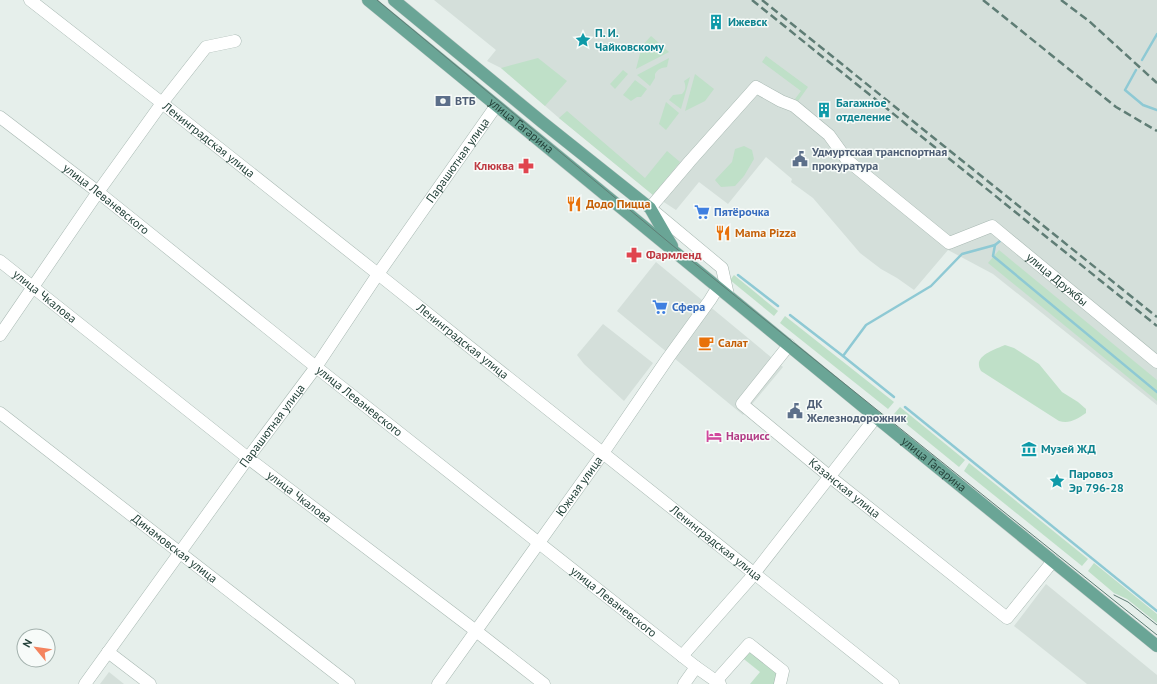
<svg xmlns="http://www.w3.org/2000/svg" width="1157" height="684" viewBox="0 0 1157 684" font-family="'PT Sans',sans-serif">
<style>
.built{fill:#d4dfda}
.green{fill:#bfe0c8}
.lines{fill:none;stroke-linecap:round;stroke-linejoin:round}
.stream{stroke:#8ec9d4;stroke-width:2.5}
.minor-casing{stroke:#a8b8b2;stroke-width:13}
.major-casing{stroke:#c2cac8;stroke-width:13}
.minor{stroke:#fff;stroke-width:12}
.major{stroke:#6aa596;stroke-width:12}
.tram{stroke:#5f7d75;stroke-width:1}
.rail{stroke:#5f7d75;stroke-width:2.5;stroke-dasharray:8 4;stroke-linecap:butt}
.labels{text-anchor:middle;stroke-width:3;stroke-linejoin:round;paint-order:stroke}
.culture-label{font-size:12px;font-weight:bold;fill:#0d838f;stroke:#f7fbf9;text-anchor:start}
.service-label{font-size:12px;font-weight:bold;fill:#4e5e75;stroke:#f7fbf9;text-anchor:start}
.street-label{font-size:12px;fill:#24423a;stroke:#f7fbf9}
.health-label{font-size:12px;font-weight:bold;fill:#be3a42;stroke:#f7fbf9;text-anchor:end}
.food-label{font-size:12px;font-weight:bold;fill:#c56008;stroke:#f7fbf9;text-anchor:start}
.shop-label{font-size:12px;font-weight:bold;fill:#366cbe;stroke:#f7fbf9;text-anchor:start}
.hotel-label{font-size:12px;font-weight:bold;fill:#b23c85;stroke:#f7fbf9;text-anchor:start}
</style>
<rect width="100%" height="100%" fill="#e6efeb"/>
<g class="built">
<polygon points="434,0 1157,0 1157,405 993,274 948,250 914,290 897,278 881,269 860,253 813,198 791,182 792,179 766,157 728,204 699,182 676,210 653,195 559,118 501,68 487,61 496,50"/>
<polygon points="656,262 783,367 743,415 617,311"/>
<polygon points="603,324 653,363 624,401 584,364 577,355"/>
<polygon points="1046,584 1157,675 1157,684 1087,684 1014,626"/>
<polygon points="109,672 124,684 100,684"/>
</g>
<g class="green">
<polygon points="651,36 669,52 636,69 642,46"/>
<polygon points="766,56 808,87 798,101 795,99 801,91 762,62"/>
<polygon points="538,58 567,81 545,106 501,68"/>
<path d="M669 58 667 67C661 68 658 69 655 74V78L650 86 637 75Z"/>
<polygon points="623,70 628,74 615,89 610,84"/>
<polygon points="695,74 714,89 705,101 685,111"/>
<path d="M690 77 681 109 669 100 673 95 682 94C686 90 686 86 684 81Z"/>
<polygon points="635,80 647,89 641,97 637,97 631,101 623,95"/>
<polygon points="666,102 679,113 666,130 659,124"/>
<polygon points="567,111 645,178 667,151 680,162 653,195 559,118"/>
<polygon points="744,146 752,150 754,159 744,176 735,186 721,187 715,180 732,162 735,149"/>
<polygon points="999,250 1157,380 1157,401 988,263"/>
<polygon points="734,275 778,311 774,316 730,280"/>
<polygon points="785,316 894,402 888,409 780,323"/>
<path d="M1005 345 1014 348 1039 364 1062 392 1078 402 1086 409V413C1077 419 1070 424 1059 421L981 371C972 356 994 350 1005 345Z"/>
<polygon points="900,407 965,460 959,467 894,414"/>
<polygon points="969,463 1088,559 1082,566 964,471"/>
<polygon points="1094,563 1157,614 1157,623 1127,599 1114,593 1088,571"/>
<polygon points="748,648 780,674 780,684 750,684 760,672 740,656"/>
</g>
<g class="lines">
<g class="stream">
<polyline points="1142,60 1157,34"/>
<polyline points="1136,70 1125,90 1143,105 1157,110"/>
<polyline points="1000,241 995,245 993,256 1157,392"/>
<polyline points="738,275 778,306"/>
<polyline points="790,315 843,356 894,397"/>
<polyline points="843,356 866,325 931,286 962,254 995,245"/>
<polyline points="905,407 1157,611"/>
</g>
<defs>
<g id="minor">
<path id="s1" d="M30 0 162 103 378 274 893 684"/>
<path id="s2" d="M0 117 98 192 316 367 696 667 720 684"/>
<path id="s3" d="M0 261 248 458 476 631 544 684"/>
<path id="s4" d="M728 295 722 268 650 208 690 161 756 87 781 101 794 106 829 135 847 160 949 243 992 226 1157 362"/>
<polyline points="0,335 98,192 162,103 206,47 235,41"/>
<path id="s5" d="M789 345 742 404 829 476 1007 618 1053 561"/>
<path id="s6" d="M0 413 349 684"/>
<polyline points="108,652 150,684"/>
<polyline points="682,656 749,580 876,417"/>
<polyline points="716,681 749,644 783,671 780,684"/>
<path id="s7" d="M85 684 248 458 316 367 378 274 496 106"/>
<path id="s8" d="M438 684 603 453 668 358 710 300 718 287"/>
<polyline points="684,684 696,667"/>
</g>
<g id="major">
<path id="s9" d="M368 0 883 423 1157 646"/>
<polyline points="394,0 542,122 650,208 672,246"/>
</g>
</defs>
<use href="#minor" class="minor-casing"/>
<use href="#major" class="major-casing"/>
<use href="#minor" class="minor"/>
<use href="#major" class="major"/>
<g class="tram">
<polyline points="377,0 672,245 1157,635"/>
<polyline points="1114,595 1128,602 1157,625"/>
</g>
<g class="rail">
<polyline points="752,0 1157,326"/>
<polyline points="762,0 1157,317"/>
<polyline points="983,0 1116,107 1157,131"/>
<polyline points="1061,0 1089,21 1157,83"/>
</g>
</g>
<defs>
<symbol id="building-bare" viewBox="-9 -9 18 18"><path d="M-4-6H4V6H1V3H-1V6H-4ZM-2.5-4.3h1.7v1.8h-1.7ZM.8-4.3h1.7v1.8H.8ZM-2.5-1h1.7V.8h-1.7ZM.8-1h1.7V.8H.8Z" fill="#0f9aa8" stroke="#f7fbf9" stroke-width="2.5" paint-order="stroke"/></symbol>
<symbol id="sight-bare" viewBox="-9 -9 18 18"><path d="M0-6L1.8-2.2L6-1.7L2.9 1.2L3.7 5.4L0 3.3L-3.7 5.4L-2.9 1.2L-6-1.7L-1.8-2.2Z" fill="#0f9aa8" stroke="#f7fbf9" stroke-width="2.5" paint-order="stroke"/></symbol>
<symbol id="bank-bare" viewBox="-9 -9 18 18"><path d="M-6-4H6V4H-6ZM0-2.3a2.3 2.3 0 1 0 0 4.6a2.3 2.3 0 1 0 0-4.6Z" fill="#5c6f8a" stroke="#f7fbf9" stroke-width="2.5" paint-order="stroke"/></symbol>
<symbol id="civic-bare" viewBox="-9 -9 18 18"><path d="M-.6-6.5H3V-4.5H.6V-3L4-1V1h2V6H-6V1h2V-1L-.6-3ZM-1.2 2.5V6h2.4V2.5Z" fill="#5c6f8a" stroke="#f7fbf9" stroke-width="2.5" paint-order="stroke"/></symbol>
<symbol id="pharmacy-bare" viewBox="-9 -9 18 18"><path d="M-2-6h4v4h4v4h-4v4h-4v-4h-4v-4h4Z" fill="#e0444e" stroke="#f7fbf9" stroke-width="2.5" paint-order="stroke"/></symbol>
<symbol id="restaurant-bare" viewBox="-9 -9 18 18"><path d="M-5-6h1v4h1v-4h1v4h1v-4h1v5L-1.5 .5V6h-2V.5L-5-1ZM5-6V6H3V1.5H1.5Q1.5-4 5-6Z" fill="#e8710a" stroke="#f7fbf9" stroke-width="2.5" paint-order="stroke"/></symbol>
<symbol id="supermarket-bare" viewBox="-9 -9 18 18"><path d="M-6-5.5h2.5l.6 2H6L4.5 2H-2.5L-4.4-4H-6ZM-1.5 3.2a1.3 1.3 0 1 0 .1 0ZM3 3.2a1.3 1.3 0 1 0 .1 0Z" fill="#3f7fe0" stroke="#f7fbf9" stroke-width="2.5" paint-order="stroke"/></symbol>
<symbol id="cafe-bare" viewBox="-9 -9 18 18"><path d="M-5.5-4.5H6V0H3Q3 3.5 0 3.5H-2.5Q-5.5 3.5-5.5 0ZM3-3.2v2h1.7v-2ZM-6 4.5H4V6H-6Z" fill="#e8710a" stroke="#f7fbf9" stroke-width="2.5" paint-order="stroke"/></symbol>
<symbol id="hotel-bare" viewBox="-9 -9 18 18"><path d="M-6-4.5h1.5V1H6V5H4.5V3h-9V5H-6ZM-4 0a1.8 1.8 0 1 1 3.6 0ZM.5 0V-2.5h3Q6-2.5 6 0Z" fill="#d1479c" stroke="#f7fbf9" stroke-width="2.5" paint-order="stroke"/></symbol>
<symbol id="museum-bare" viewBox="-9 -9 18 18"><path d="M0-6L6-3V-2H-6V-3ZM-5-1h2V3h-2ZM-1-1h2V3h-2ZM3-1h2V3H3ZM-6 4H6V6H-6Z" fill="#0f9aa8" stroke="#f7fbf9" stroke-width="2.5" paint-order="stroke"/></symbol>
</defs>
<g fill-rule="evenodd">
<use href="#building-bare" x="705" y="11" width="22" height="22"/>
<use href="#sight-bare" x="572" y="29" width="22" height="22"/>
<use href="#bank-bare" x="432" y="90" width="22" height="22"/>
<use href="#building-bare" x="813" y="99" width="22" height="22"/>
<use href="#civic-bare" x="789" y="148" width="22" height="22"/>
<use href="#pharmacy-bare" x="515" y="155" width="22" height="22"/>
<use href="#restaurant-bare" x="563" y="193" width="22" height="22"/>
<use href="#supermarket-bare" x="691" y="201" width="22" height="22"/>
<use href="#restaurant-bare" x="712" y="222" width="22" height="22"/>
<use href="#pharmacy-bare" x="623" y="244" width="22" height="22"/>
<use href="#supermarket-bare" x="649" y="296" width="22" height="22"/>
<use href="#cafe-bare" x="695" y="332" width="22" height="22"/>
<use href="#civic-bare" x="784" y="400" width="22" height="22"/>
<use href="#hotel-bare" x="703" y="425" width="22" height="22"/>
<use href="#museum-bare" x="1018" y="438" width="22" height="22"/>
<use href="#sight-bare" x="1046" y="470" width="22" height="22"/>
</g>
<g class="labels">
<g class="culture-label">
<text x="728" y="26">Ижевск</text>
<text x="595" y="37">П. И.<tspan x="595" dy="14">Чайковскому</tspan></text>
<text x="836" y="107">Багажное<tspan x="836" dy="14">отделение</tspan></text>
<text x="1041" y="453">Музей ЖД</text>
<text x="1069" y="478">Паровоз<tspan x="1069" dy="14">Эр 796-28</tspan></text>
</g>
<g class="service-label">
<text x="455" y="105">ВТБ</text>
<text x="812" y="156">Удмуртская транспортная<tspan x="812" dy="14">прокуратура</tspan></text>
<text x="807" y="408">ДК<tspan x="807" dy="14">Железнодорожник</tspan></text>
</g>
<g class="street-label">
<text dy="4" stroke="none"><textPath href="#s9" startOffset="198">улица Гагарина</textPath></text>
<text dy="4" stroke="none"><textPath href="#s1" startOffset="227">Ленинградская улица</textPath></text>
<text dy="4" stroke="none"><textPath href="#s7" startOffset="643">Парашютная улица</textPath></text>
<text dy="4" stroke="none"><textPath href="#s2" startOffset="134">улица Леваневского</textPath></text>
<text dy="4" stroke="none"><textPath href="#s4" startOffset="663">улица Дружбы</textPath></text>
<text dy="4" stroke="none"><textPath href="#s3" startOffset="57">улица Чкалова</textPath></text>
<text dy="4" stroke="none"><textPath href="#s1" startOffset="551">Ленинградская улица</textPath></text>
<text dy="4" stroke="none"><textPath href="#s2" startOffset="458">улица Леваневского</textPath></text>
<text dy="4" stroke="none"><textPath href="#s7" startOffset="319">Парашютная улица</textPath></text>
<text dy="4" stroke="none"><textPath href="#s9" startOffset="732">улица Гагарина</textPath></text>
<text dy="4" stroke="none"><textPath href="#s8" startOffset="243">Южная улица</textPath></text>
<text dy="4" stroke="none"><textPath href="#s5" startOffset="208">Казанская улица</textPath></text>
<text dy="4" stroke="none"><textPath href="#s3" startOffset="381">улица Чкалова</textPath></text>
<text dy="4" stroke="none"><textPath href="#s1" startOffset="875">Ленинградская улица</textPath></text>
<text dy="4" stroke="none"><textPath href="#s6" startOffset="221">Динамовская улица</textPath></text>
<text dy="4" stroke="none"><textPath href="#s2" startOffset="782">улица Леваневского</textPath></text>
</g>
<g class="health-label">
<text x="514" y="170">Клюква</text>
<text x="646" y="259" text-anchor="start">Фармленд</text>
</g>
<g class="food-label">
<text x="586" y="208">Додо Пицца</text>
<text x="735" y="237">Mama Pizza</text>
<text x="718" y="347">Салат</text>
</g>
<g class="shop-label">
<text x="714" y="216">Пятёрочка</text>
<text x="672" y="311">Сфера</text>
</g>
<g class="hotel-label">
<text x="726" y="440">Нарцисс</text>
</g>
</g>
<g transform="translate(36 648) rotate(299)"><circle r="19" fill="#f7fbf9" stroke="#a3b1ad"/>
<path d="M0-3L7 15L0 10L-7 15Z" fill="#f4845f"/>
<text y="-6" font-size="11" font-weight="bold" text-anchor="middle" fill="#24423a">N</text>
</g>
</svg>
